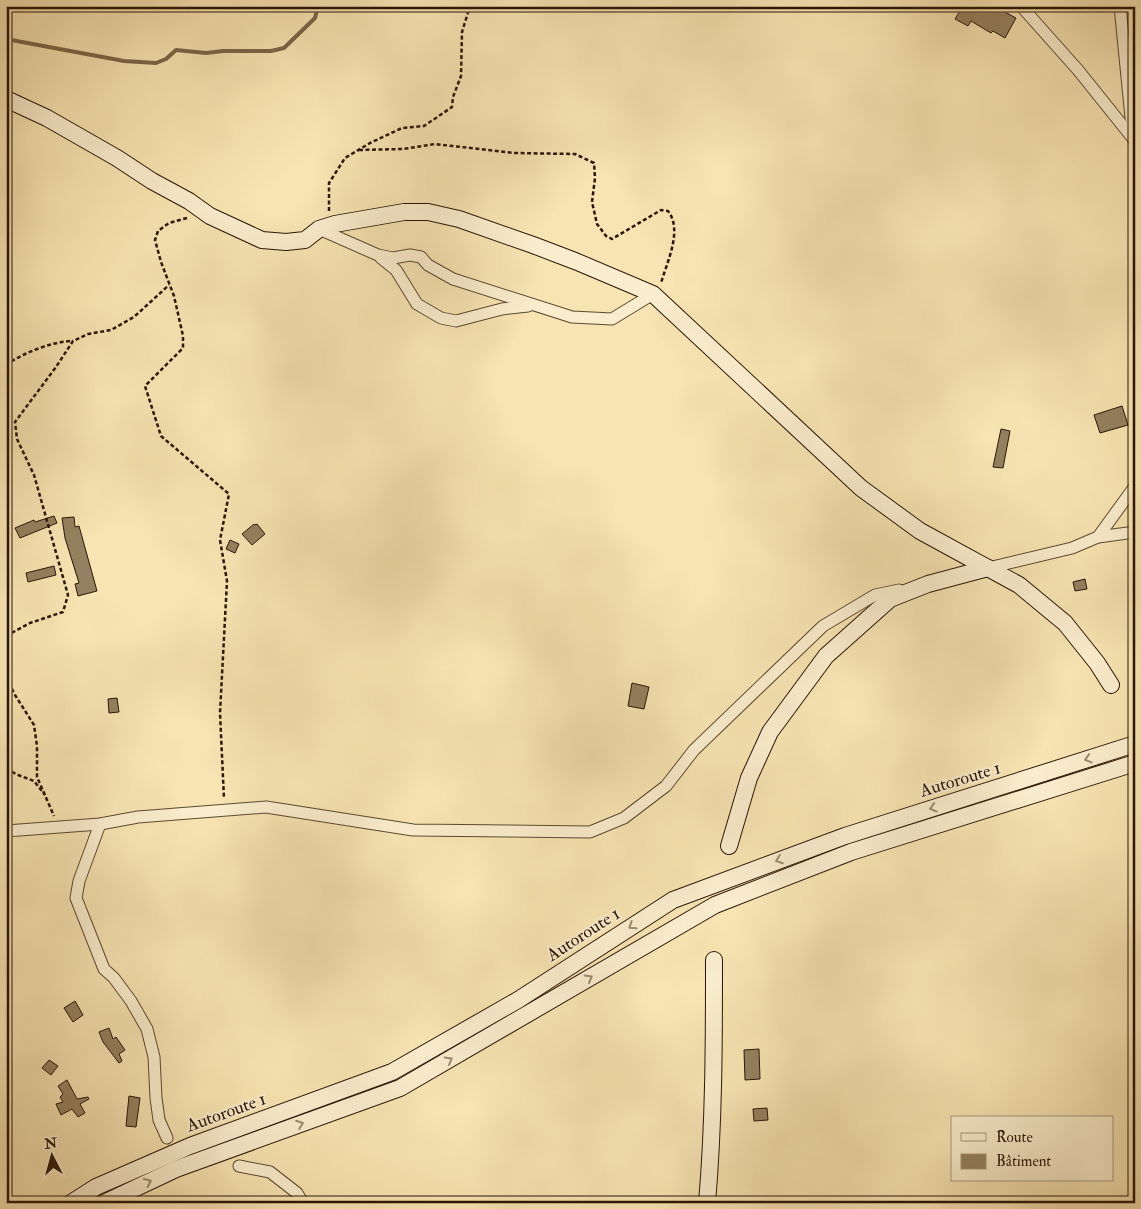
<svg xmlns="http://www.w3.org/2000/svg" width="1141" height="1209" viewBox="0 0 1141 1209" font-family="'IM FELL Double Pica',serif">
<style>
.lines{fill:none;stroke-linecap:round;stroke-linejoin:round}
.stream{stroke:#7b6749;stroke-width:4}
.building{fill:#94815f;stroke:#291505}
.street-casing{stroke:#5c4930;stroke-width:13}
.secondary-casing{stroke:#291505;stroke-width:18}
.path{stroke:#291505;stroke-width:2.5;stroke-dasharray:4 2.5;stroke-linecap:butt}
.street{stroke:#faedcd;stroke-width:11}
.secondary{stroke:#faedcd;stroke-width:16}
.oneway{stroke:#9c8c73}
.labels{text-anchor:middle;stroke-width:4;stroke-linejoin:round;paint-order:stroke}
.street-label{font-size:18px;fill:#291505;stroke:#faedcd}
</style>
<rect width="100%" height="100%" fill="#f7e4b2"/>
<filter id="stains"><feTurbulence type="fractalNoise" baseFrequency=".004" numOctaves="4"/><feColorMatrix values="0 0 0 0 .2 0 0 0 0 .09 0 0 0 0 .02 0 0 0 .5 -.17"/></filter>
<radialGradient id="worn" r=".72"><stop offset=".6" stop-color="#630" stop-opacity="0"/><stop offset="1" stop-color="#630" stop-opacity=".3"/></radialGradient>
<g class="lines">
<polyline class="stream" points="6,39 124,61 156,63 166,59 176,50 206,53 223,51 271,51 284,48 315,18 318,6"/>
</g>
<g class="building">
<polygon points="963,6 994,6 1016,18 1005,38 993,31 991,33 971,21 968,26 955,19"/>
<polygon points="1122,406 1128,425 1100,433 1094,415"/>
<polygon points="1001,429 1010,431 1003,468 993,467"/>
<polygon points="54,516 57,523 20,538 15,528 34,520 35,522"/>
<polygon points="74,517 75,527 79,526 97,591 78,596 75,584 79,583 65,538 62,518"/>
<polygon points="254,524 255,525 257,524 265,534 252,545 242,534"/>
<polygon points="230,540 239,544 235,553 226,549"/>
<polygon points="54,566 56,575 28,582 26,573"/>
<polygon points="1085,579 1087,589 1075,591 1073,582"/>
<polygon points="632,683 649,687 644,709 628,706"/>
<polygon points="117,698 119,712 109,713 108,699"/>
<polygon points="75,1001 83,1015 73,1022 64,1008"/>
<polygon points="109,1028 113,1039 116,1037 125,1050 119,1054 122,1061 119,1063 103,1042 99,1032"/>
<polygon points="759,1049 760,1079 745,1080 744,1050"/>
<polygon points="49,1060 58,1066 51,1075 42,1068"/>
<polygon points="67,1080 77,1099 88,1097 89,1099 80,1104 85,1113 78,1117 72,1109 61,1115 56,1104 63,1102 60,1097 63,1094 58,1086"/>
<polygon points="129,1096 140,1098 136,1127 126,1126"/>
<polygon points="767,1108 768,1120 754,1121 753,1109"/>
</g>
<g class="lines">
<defs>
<g id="street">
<polyline points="1021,6 1078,70 1135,141"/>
<polyline points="1120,6 1131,118 1135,128"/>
<polyline points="319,229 378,255 393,258 410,255 421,257 428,265 453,279 572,317 612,319 653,294"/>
<polyline points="381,258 396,270 417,304 441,318 456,321 502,309 528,306"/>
<polyline points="1098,537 1135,532"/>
<polyline points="988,568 1072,548 1098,537 1135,486"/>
<polyline points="100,824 79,881 76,898 104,969 114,978 131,1001 147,1029 154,1057 156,1098 159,1120 167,1138"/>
<polyline points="6,831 100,824 138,817 266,807 413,830 590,832 624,818 666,786 694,750 823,626 875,595 899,590"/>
<polyline points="239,1166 270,1172 297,1193 303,1203"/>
</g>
<g id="secondary">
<polyline points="6,99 47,118 117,158 152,181 189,201 210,216 262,240 286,242 305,240 319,229 335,224 404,212 428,212 459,219 533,245 575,261 653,294 861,488 920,531 1019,585 1065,623 1097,663 1111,685"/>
<polyline points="729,846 749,778 770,732 826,656 890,599 928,584 988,568"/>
<polyline points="71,1203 96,1187 190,1146 392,1072 518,1000 673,900 845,836 1135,744"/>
<polyline points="104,1203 176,1169 400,1088 715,905 851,852 1135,763"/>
<path d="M707 1203C714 1122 714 1041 714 960"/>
</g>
</defs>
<use href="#street" class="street-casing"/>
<use href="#secondary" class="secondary-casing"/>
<g class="path">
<path d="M359 150 403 149 435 144 514 153 575 154 594 163 595 178 592 202 597 224 606 236 612 239 661 210 668 211C683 230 667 262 661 283"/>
<polyline points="329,211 329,183 345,158 370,143 402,128 424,126 452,107 453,97 461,76 462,32 470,6"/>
<polyline points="187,218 169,223 158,231 155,240 161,262 174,296 183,336 183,348 145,386 161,436 229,494 220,540 227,581 220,713 224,799"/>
<path d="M6 365C23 353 53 341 73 341"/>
<polyline points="6,636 30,623 63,612 68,595 34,475 17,439 15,422 56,367 73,341 88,334 111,330 134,317 169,285"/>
<polyline points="6,677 15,695 34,725 37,746 37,777 54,816"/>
<polyline points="6,769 18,775 34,781 45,795"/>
</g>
<use href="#street" class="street"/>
<use href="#secondary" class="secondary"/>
</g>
<defs><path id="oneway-chevron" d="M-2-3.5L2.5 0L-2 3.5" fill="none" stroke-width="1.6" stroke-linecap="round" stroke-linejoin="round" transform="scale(1.25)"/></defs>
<g class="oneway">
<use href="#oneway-chevron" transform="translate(1088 759) rotate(163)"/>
<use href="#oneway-chevron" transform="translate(933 808) rotate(163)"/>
<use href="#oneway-chevron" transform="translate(779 860) rotate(160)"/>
<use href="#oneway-chevron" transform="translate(632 926) rotate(147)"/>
<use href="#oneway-chevron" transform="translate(589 978) rotate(-30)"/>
<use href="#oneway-chevron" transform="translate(449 1060) rotate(-30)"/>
<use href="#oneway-chevron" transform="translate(300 1124) rotate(-20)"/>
<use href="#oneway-chevron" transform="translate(148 1182) rotate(-25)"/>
</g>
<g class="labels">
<g class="street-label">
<text transform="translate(960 779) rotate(-17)" y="6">Autoroute 1</text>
<text transform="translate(583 934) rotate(-33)" y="6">Autoroute 1</text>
<text transform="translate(226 1112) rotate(-20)" y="6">Autoroute 1</text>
</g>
</g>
<rect width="1141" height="1209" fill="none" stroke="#f7e4b2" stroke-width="25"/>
<rect x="8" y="8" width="1126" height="1194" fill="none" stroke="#291505" stroke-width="2.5"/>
<rect x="12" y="12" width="1116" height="1184" fill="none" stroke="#291505"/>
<rect x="951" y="1116" width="162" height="65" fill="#faedcd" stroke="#a6977d"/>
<rect x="961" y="1133" width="25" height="8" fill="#faedcd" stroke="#a6977d"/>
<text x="996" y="1142" font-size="15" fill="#291505">Route</text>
<rect x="961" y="1154" width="25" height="15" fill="#94815f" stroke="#a6977d"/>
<text x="996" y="1166" font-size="15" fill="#291505">Bâtiment</text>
<g transform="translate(52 1156) rotate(354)" stroke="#faedcd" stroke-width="4" paint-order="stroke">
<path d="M0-4L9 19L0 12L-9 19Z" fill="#291505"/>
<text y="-8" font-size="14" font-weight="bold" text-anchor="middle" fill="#291505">N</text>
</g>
<rect width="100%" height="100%" filter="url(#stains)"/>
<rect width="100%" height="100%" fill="url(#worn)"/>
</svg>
